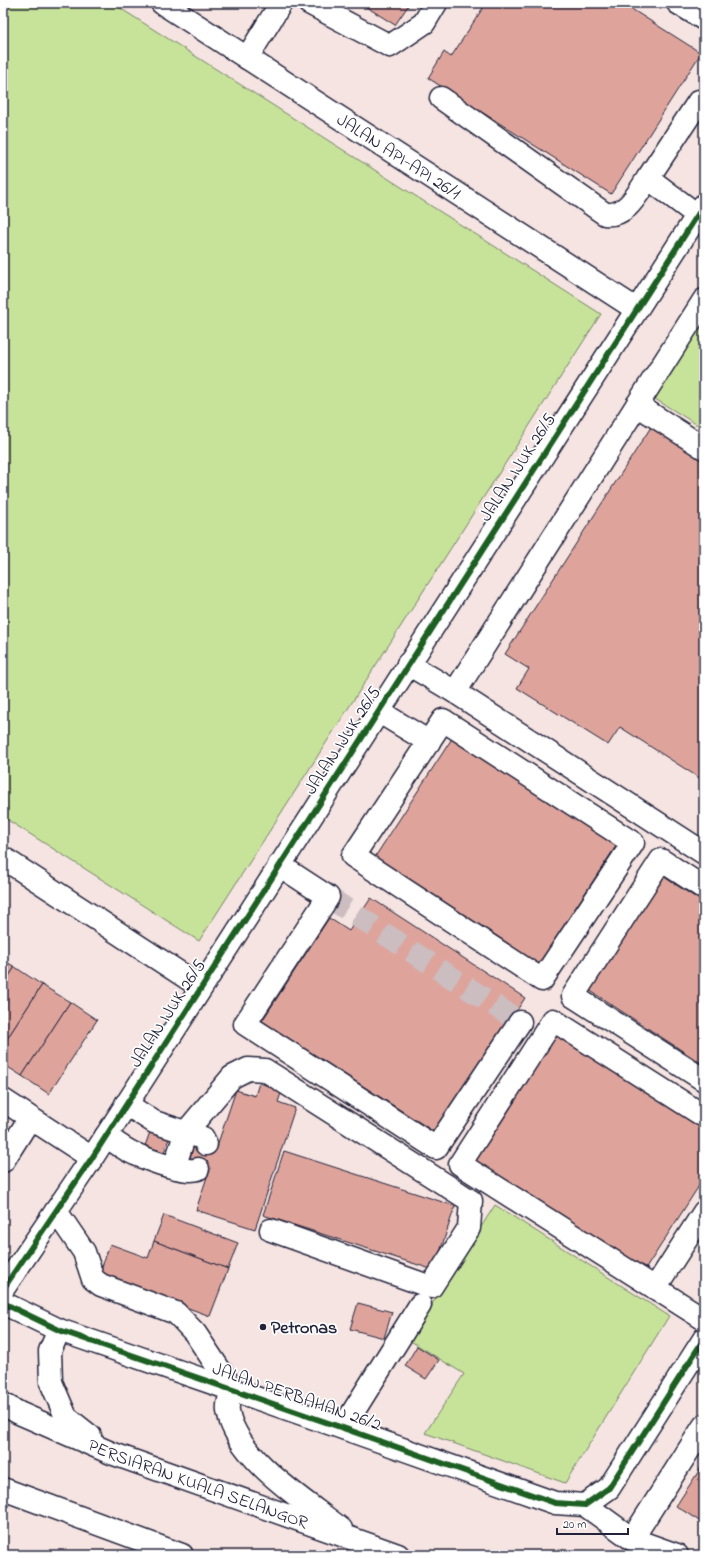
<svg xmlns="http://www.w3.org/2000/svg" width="707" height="1558" viewBox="0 0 707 1558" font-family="'Indie Flower',sans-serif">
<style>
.green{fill:#c7e299;stroke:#74826a}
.building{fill:#dea49c;stroke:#22223b}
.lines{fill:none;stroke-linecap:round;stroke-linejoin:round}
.minor-tunnel{stroke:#cbbdc0;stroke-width:22;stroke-dasharray:22 11;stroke-linecap:butt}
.minor-casing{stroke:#22223b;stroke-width:25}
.major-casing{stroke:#22223b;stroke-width:25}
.minor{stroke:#fff;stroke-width:22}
.major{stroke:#fff;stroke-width:22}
.cycleway-casing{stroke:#fff;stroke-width:8}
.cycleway{stroke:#1b5e20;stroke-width:6}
.poi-dot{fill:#22223b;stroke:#fff;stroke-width:1.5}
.labels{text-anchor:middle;stroke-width:3.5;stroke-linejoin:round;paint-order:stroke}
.street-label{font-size:18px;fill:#22223b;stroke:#fff}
.poi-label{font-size:18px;font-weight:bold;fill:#22223b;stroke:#fff;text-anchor:start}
</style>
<rect width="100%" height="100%" fill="#f5e4e1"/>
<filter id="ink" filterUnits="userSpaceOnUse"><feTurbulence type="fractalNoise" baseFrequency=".025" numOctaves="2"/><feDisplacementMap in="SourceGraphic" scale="8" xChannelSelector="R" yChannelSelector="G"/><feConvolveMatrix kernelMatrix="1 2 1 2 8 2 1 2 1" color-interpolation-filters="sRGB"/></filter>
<g filter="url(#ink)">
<g class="green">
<polygon points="3,3 112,3 601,314 199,941 3,817"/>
<polygon points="704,315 704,429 652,397"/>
<polygon points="495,1205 669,1316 565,1483 425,1433 464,1374 409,1340"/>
</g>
<g class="building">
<polygon points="360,3 410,3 395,25"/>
<polygon points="486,3 622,3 701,53 611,194 428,78 444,52 451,57"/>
<polygon points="651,427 704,461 704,781 620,727 608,745 517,688 529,669 505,654"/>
<polygon points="453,737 618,843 538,965 373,860"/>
<polygon points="664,877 704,903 704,1065 589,990"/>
<polygon points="371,898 525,998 436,1133 262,1021 329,918 349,931"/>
<polygon points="3,960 15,967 3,985"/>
<polygon points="15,967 42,985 3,1045 3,985"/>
<polygon points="42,985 70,1002 22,1076 3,1064 3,1045"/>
<polygon points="70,1002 97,1020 49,1094 22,1076"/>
<polygon points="558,1032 704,1126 704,1178 643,1273 473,1164"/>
<polygon points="259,1083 282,1090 278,1102 295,1108 255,1229 196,1210 209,1171 188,1164 195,1142 216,1149 236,1090 255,1096"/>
<polygon points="151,1129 170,1136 164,1152 145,1146"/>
<polygon points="284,1151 455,1206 434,1270 263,1215"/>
<polygon points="164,1215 238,1243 228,1269 154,1241"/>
<polygon points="154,1241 228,1269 210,1316 99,1275 110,1244 148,1258"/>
<polygon points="358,1303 392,1312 384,1338 350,1329"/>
<polygon points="417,1346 439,1360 426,1379 405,1366"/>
<polygon points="704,1463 704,1524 676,1506"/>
</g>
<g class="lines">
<polyline class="minor-tunnel" points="328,897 520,1022"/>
<defs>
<g id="minor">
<path id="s1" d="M162 3 636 309"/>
<polyline points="309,3 390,46 424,23 436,3"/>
<polyline points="678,3 704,19"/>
<polyline points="247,58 281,3"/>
<path d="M441 98 605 214C627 217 637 194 648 178"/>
<polyline points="697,215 648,178 699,101"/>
<polyline points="637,405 704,300"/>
<polyline points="704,448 637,405 455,692 704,853"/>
<polyline points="408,664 455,692"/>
<polyline points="378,711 429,742"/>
<polygon points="443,720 633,843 542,980 353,856"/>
<polyline points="3,858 201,987"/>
<polyline points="279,865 328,897 245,1024 436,1148 520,1022"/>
<polyline points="704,888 661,860 573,996 704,1080"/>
<polyline points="3,1100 92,1158"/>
<polyline points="126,1104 154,1122 203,1138 206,1144"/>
<polyline points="704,1116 553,1020 460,1164 704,1319"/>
<path d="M106 1136C115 1142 125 1150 135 1154 149 1160 184 1174 198 1169"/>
<polyline points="3,1161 30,1118"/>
<polyline points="174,1167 186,1132 232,1077 248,1069 265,1070 471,1201 469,1228 431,1287 271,1230"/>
<polyline points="56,1211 84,1252 93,1279 101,1285 176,1313 195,1333 233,1390"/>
<polyline points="655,1288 704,1212"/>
<polyline points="3,1289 92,1158 704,205"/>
<polyline points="3,1303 59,1330 343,1428 555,1503 585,1505"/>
<polyline points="343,1428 420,1305"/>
<polyline points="585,1505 609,1488 704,1339"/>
<polyline points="585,1505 632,1539 704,1426"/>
<polyline points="632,1539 677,1555"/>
</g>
<g id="major">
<polyline points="59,1330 50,1351 51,1382 66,1417 90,1436"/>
<path d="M233 1390C230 1396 227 1404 228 1411 236 1458 305 1501 341 1529"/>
<path id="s2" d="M3 1404 19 1413 111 1453 398 1555"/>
<polyline points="3,1489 182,1555"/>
</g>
</defs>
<use href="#minor" class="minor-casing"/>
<use href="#major" class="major-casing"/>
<use href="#minor" class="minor"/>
<use href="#major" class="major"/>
<defs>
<g id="cycleway">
<polyline points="3,1289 92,1158 704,205"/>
<polyline points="3,1303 59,1330 343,1428 555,1503 585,1505 609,1488 704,1339"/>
</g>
</defs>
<use href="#cycleway" class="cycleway-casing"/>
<use href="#cycleway" class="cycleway"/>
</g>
</g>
<circle class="poi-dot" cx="263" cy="1327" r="4"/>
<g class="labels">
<g class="street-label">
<text dy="6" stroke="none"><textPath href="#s1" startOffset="282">JALAN API-API 26/1</textPath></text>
<text transform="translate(517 467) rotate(-57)" y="6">JALAN IJUK 26/5</text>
<text transform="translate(342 740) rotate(-57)" y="6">JALAN IJUK 26/5</text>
<text transform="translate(167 1013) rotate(-57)" y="6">JALAN IJUK 26/5</text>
<text transform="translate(297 1396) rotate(19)" y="6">JALAN PERBAHAN 26/2</text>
<text dy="6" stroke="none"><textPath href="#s2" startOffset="211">PERSIARAN KUALA SELANGOR</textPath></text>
</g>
<g class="poi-label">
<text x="271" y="1333">Petronas</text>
</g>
</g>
<rect width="707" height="1558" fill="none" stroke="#fff" stroke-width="16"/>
<rect x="8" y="8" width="691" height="1542" fill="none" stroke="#22223b" stroke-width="1.5" filter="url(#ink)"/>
<path d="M557 1528v6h71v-6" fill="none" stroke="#22223b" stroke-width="2"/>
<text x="563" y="1528" font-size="12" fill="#22223b" stroke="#ffffff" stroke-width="3" paint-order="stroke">20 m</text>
</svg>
